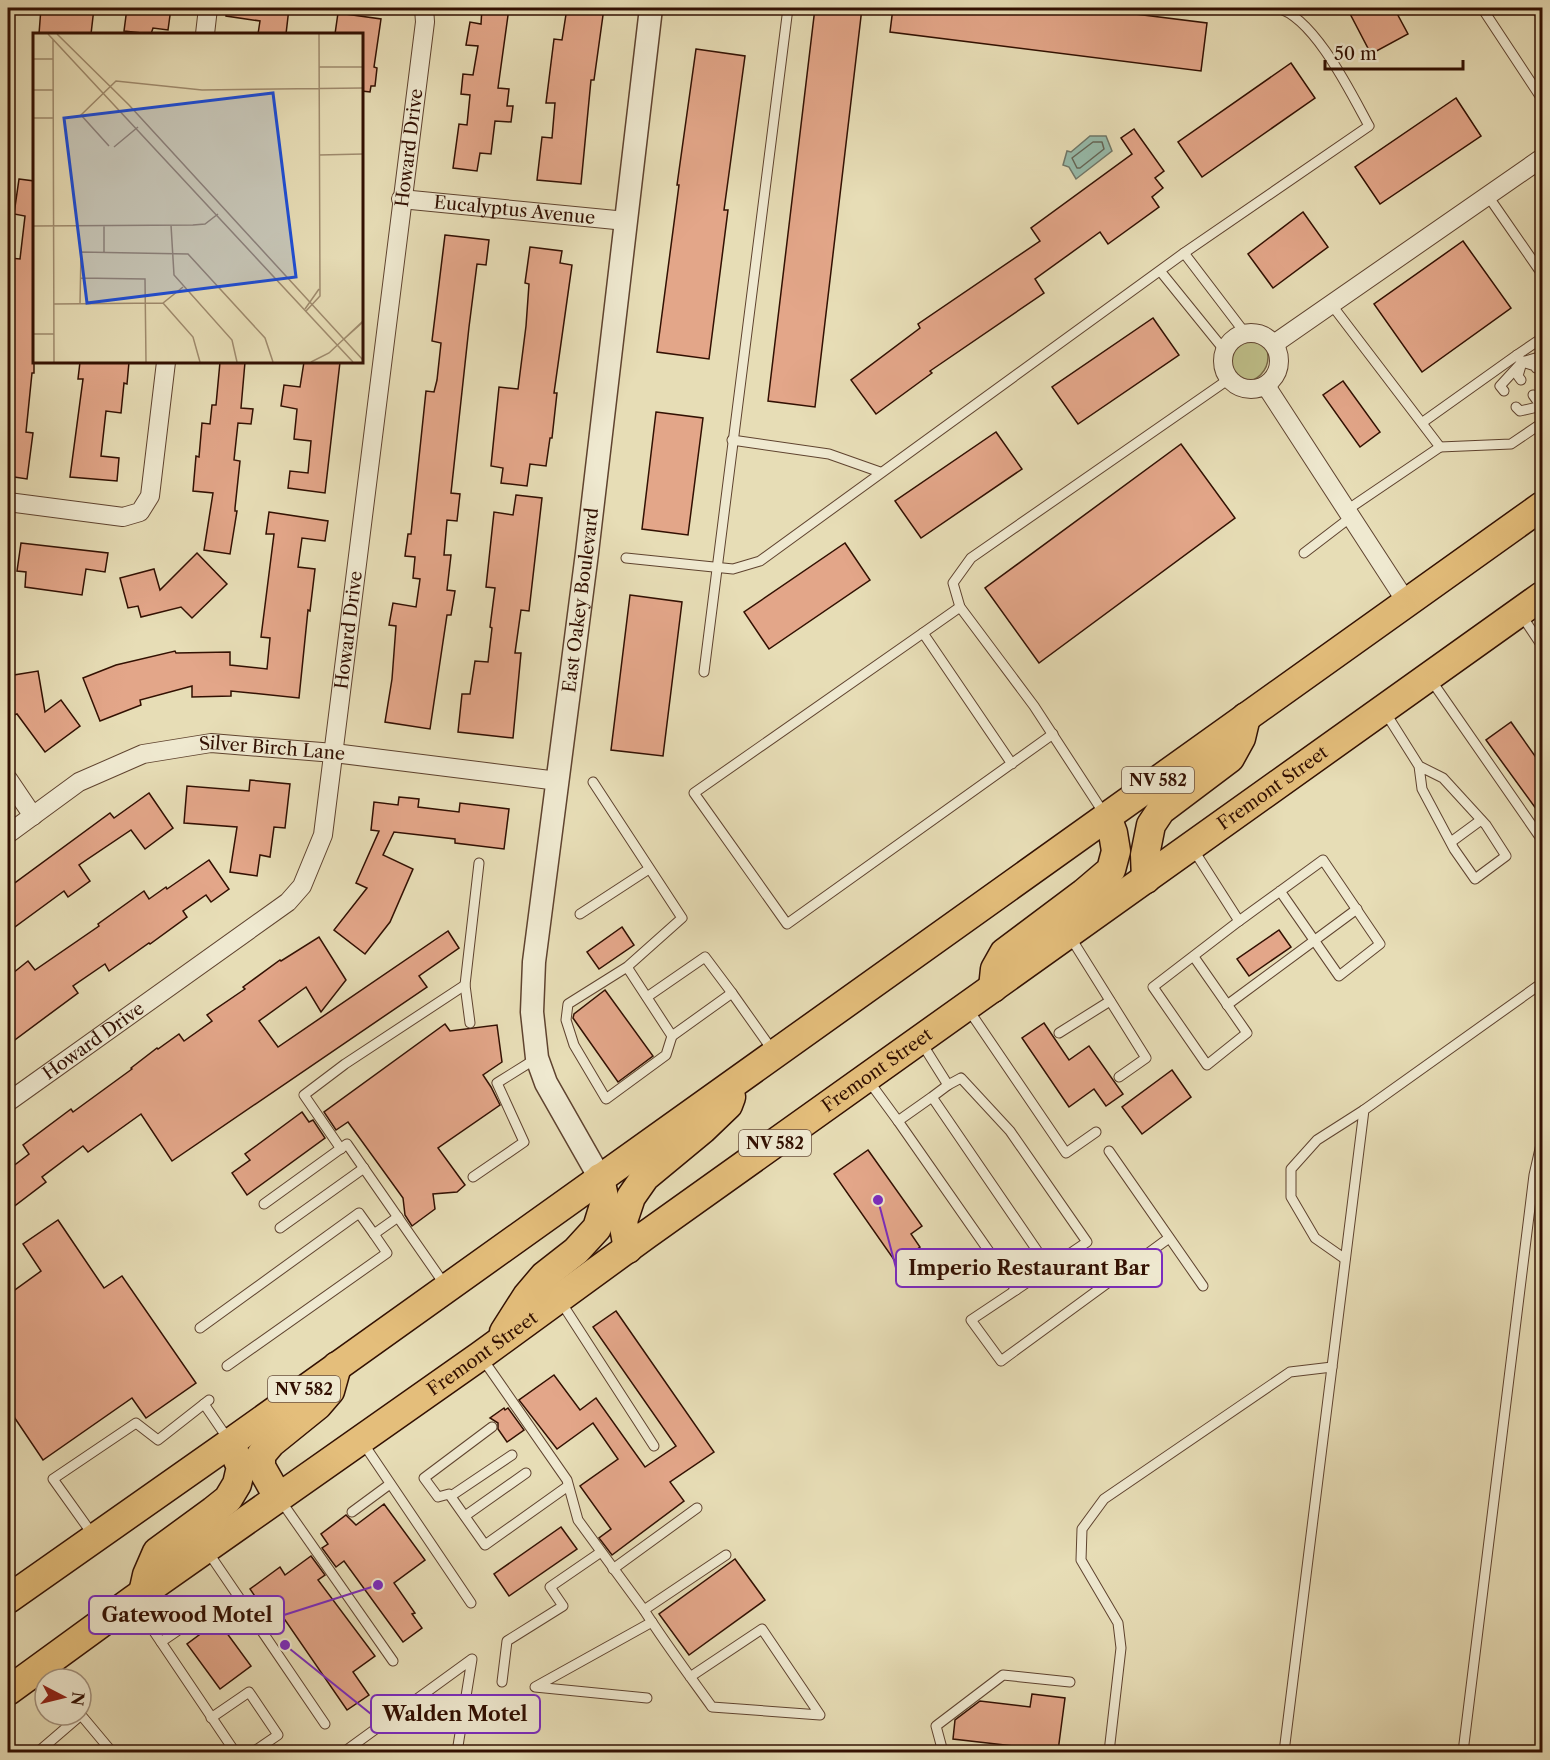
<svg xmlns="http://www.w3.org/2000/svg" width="1550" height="1760" viewBox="0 0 1550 1760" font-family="'Libre Caslon Text',serif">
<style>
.green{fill:#bebe88;stroke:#786745;stroke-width:1.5}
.water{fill:#97bcac;stroke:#6f7768;stroke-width:1.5}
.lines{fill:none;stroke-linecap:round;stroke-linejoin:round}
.shore{stroke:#646657;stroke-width:1.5}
.building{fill:#e3a689;stroke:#321002;stroke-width:1.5}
.service-casing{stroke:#5f432f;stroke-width:11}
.minor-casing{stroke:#5f432f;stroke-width:20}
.tertiary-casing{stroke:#5f432f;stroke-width:25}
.primary-casing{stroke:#321002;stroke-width:31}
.service{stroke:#efe9d0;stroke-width:9}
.minor{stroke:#efe9d0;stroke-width:18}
.tertiary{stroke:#efe9d0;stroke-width:22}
.primary{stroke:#e4be7b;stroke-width:28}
.labels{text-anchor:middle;stroke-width:5;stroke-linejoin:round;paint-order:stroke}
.shield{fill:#efe9d0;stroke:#6b5140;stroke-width:1.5}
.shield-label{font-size:16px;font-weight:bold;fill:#321002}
.street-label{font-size:18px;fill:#321002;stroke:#efe9d0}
.inset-road{fill:none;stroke:#9f8b6e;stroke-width:1.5}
.view{fill:#1d4ed8;fill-opacity:0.15;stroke:#1d4ed8;stroke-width:3}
.inset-edge{fill:none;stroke:#321002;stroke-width:3}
.leader{fill:none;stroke:#7b2cbf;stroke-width:2}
.callout-dot{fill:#7b2cbf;stroke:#efe9d0;stroke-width:2}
.callout{fill:#efe9d0;stroke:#7b2cbf;stroke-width:2}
.callout-label{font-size:20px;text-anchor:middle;font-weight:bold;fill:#321002}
</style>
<rect width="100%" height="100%" fill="#e7ddb6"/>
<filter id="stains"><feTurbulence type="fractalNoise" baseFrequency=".00333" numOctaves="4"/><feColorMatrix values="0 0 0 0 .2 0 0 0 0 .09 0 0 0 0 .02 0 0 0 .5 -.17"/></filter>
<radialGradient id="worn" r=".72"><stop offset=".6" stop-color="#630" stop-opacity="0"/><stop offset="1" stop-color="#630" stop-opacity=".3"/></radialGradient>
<circle class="green" cx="1243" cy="357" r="25"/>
<polygon class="water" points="1090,136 1106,136 1112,151 1076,179 1069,167 1063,165 1067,151 1071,152"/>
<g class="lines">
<polygon class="shore" points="1093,142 1102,142 1104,149 1080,168 1077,168 1072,158"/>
</g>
<g class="building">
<polygon points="41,8 94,8 91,34 39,34"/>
<polygon points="127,8 171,8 168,30 153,28 151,34 124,31"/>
<polygon points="226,8 289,8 286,34 258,34 260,21 226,16"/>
<polygon points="482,8 509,8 498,88 509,89 507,106 513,106 511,122 495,121 491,154 480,153 477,171 453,168 459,124 467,125 470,95 461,94 463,74 473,75 478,46 466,45 470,22 481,24"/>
<polygon points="567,8 604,8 594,80 591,80 581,184 537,180 542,137 552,138 555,103 546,103 554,39 562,40"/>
<polygon points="815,8 862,8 815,407 768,401"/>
<polygon points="893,8 1087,8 1207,23 1201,71 890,32"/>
<polygon points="1347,8 1394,8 1408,34 1371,54"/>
<polygon points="338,13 381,19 374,67 377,68 375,86 371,86 370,92 362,91 362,34 335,34"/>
<polygon points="696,49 745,56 724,210 728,210 709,359 657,352 679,185 677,185"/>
<polygon points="1291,63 1315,98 1202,177 1178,142"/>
<polygon points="1456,98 1481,136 1380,204 1355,167"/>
<polygon points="1134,129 1164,171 1155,178 1163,188 1152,197 1159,207 1108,244 1100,232 1035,279 1044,293 930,371 932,373 876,414 851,380 920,328 918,324 1040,241 1031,228 1132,154 1121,138"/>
<polygon points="19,179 34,181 34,373 32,373 26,432 33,433 27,479 8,476 8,276 10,258 20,259 25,216 14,214"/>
<polygon points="1303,212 1328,247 1273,288 1248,254"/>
<polygon points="445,235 489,240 486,265 477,264 469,327 451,493 460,494 457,521 447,520 444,555 451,555 447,590 455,591 451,615 447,615 430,729 385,722 392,679 396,626 389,625 393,603 416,607 420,579 413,578 415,557 405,556 408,534 411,534 426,391 434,392 437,380 441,343 432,341"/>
<polygon points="1463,241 1511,308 1422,372 1374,304"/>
<polygon points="530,247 562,251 560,263 572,265 554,393 557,393 552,438 550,438 546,466 530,464 527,486 501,483 503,468 491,466 499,387 518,389 526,326 529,284 525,283"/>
<polygon points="1153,318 1179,355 1078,424 1052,387"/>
<polygon points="80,362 129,362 127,384 124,383 121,413 106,411 101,456 119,458 117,481 70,477 83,379 78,379"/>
<polygon points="220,362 245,362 241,408 253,409 251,424 238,423 234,460 240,461 235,508 235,511 237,511 230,554 204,550 213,493 193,491 196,456 199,457 202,423 210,424 212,405 216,405"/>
<polygon points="304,362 340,362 325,493 288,488 290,471 308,473 311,441 294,439 297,409 281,406 284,385 300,387"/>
<polygon points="1343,381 1380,432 1360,447 1323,395"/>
<polygon points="656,412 703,418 688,535 642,529"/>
<polygon points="996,432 1022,469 921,538 895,501"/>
<polygon points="1181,444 1235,518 1039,663 985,588"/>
<polygon points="516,495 542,498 529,611 521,610 515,653 521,653 513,738 458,732 462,694 470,694 475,661 488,662 492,628 490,627 495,588 486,587 494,512 513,515"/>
<polygon points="269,512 328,521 325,541 302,538 298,567 315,569 310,611 308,610 299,698 231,691 231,696 192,697 192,686 140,700 141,705 100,721 83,678 116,665 175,651 176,653 230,652 230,665 267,669 270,638 261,637 274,534 266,534"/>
<polygon points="21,543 108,553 105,572 86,569 82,595 25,587 26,572 17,571"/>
<polygon points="845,543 870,580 769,649 744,612"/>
<polygon points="197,553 227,584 192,618 181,607 141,617 138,606 128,608 120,578 154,569 160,590"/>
<polygon points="630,595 682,602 663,756 611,750"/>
<polygon points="38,671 45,712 61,700 80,726 45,752 17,714 14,715 12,700 8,700 8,676"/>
<polygon points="1511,722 1542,766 1542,817 1486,740"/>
<polygon points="250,780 290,784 285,828 274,827 270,857 260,855 257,876 230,872 237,827 184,823 187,786 249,791"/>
<polygon points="149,793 173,828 145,849 131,830 79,865 90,881 68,897 64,891 8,932 8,888 110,813 114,818"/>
<polygon points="399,797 419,799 418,807 459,812 460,803 509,809 504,849 455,843 455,839 394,832 383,855 413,869 390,922 365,954 334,930 367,888 356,883 379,831 371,830 374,802 398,805"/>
<polygon points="209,860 229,889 211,902 206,895 183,911 187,917 150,944 149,943 109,971 105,964 73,986 78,993 8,1045 8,977 28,961 35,970 99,926 98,924 144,891 149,899 166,887 167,889"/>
<polygon points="622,927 634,945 599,969 587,952"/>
<polygon points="1279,930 1291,947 1249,976 1237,959"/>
<polygon points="448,931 459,948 419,976 427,987 172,1161 141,1114 88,1152 83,1146 42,1177 46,1182 8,1211 8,1170 29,1154 23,1145 71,1109 73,1112 132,1069 131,1068 157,1048 158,1049 179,1034 184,1041 212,1021 207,1015 245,989 243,987 280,960 281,961 319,937 346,980 321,1012 306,987 259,1021 278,1047"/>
<polygon points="605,990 653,1056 618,1082 573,1018 574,1014"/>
<polygon points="1044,1023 1069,1060 1089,1046 1123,1094 1106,1106 1094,1089 1069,1107 1022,1038"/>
<polygon points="445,1024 450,1031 497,1025 502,1062 483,1075 491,1087 500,1105 438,1148 465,1185 457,1192 433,1194 435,1209 412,1226 405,1215 403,1198 348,1122 336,1130 324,1112"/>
<polygon points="1172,1070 1191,1097 1142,1134 1122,1107"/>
<polygon points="302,1112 309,1122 313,1120 325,1138 247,1195 232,1173 250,1160 245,1154"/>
<polygon points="868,1150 922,1226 911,1234 920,1247 897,1264 834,1174"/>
<polygon points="58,1220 104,1288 122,1276 196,1383 146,1418 132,1398 43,1460 8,1408 8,1295 41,1271 23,1244"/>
<polygon points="616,1311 714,1452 670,1482 684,1501 612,1555 599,1538 611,1529 580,1486 618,1459 593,1423 557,1449 519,1400 554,1375 580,1410 596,1398 645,1467 676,1446 593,1327"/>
<polygon points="504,1408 505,1410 508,1408 524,1430 507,1442 498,1429 498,1423 490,1418"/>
<polygon points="384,1504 425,1560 394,1583 415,1613 412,1614 422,1628 403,1642 344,1561 336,1567 322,1548 328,1544 321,1534 346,1515 356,1525"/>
<polygon points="561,1527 577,1549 509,1596 494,1574"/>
<polygon points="311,1556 325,1575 318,1580 375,1656 353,1672 369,1695 347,1710 272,1601 263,1608 250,1589 280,1567 285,1575"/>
<polygon points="735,1559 765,1600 689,1655 659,1614"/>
<polygon points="218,1621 251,1666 220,1689 187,1644"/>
<polygon points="1032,1694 1065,1698 1058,1751 953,1739 955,1720 980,1701 1030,1707"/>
</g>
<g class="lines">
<defs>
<g id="service">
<polyline points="1482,8 1540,96 1542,94"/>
<polyline points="1536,8 1542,18"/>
<polyline points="1488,196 1542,274"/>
<polyline points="1184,253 1245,333"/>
<polyline points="1161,272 1225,351"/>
<polyline points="1331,304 1440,447 1347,510"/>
<polyline points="1522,362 1535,366 1536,368"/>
<polyline points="1521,380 1518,376 1522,362 1517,355 1542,338"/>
<polyline points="1504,391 1500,386 1522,362 1542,356"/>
<polyline points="1533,395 1538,402 1542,403"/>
<polyline points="1516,407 1520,411 1542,406"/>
<polyline points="1423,422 1517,355"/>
<polyline points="732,440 829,454 880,472"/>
<polyline points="1440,447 1511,444 1542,423"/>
<polyline points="1304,553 1351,517"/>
<path d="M626 558 733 569 760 561 1184 253 1369 126C1351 93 1314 17 1277 8"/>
<polyline points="1522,616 1542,646"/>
<polyline points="923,633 960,607"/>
<polyline points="704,672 788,8"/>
<polyline points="1431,680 1542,840"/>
<polyline points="1385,712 1419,766 1422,789 1454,849 1475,879 1506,856 1486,825 1443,778 1419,766"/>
<polyline points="1012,764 923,633 694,793 787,924 1053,734"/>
<polyline points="593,782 682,918 627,967 568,1004 566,1020 574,1045 606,1099 666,1055 672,1036 627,967"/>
<polyline points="1105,815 1034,706 960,607 953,583 971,558 1229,379"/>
<polyline points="1451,842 1481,820"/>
<polyline points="1193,849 1239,921 1153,987 1207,1065 1247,1033 1194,957"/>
<polyline points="580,914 649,869"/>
<polyline points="1239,921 1323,860 1380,944 1339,976 1280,891"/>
<polyline points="1069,935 1146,1058 1119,1077"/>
<polyline points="647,997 705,957 732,993 773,1051"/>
<polyline points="1227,1005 1357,909"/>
<polyline points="968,1009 1066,1153 1096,1132"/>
<polyline points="470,1023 465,985 479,863"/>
<polyline points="1059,1033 1110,1001"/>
<polyline points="672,1036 732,993"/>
<polyline points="921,1042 948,1085"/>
<polyline points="868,1080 898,1121"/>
<polyline points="932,1097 898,1121 1016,1290 1087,1242 1010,1131 961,1078 948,1085 932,1097 1049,1268"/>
<polyline points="341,1149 304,1095 345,1064 465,985"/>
<polyline points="1109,1151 1203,1286"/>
<polyline points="473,1177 524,1142 497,1083 537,1058"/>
<polyline points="264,1204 347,1144 445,1285"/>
<polyline points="280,1228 364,1168"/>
<polyline points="1345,1259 1315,1238 1291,1197 1291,1169 1317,1140 1364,1110"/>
<polyline points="1016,1290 971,1320 1001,1361 1169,1238"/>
<polyline points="561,1302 654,1446"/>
<polyline points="200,1328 359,1213 374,1234"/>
<path d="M482 1358 567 1480 578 1520 644 1610C665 1643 689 1675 712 1707L820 1715 762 1629 690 1677"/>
<polyline points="227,1366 387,1253 374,1234 398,1217"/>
<polyline points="204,1404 228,1439"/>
<polyline points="492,1427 424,1478 438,1497 449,1494 485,1545 568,1486"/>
<polyline points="363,1443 471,1603"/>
<polyline points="451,1496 512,1455"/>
<polyline points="281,1501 393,1661"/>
<polyline points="352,1512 390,1484"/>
<polyline points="465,1516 526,1473"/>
<polyline points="93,1535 53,1479 136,1423 158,1440 209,1400"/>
<polyline points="208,1552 325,1724"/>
<polyline points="613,1569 697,1508"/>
<polyline points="134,1602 235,1752"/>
<polyline points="644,1610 726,1555"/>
<polyline points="161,1642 205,1612"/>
<polyline points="502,1682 507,1641 563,1606 550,1587 601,1552"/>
<polyline points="647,1698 535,1687 652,1622"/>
<polyline points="81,1715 112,1752"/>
<polyline points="211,1718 249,1692 278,1735 253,1752"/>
<polyline points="836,1751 848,1752"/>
<polyline points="38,1752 81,1715"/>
<polyline points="344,1752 472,1659 457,1752"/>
<polyline points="943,1752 936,1726 1003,1675 1070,1682"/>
<polyline points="1109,1752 1121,1648 1118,1623 1081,1560 1082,1529 1104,1499 1290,1372 1332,1367"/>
<polyline points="1284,1752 1364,1110 1542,983"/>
<polyline points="1463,1752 1534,1175 1542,1140"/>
</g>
<g id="minor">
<polyline points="205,34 208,8"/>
<path id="s1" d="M401 199 626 221"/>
<circle cx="1251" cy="361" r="28"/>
<polyline points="1274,344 1542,158"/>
<polyline points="1266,386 1407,603"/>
<polyline points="8,502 123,517 140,512 150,496 166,362"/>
<polyline points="8,779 33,816"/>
<path id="s2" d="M8 834 79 782 143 754 211 743 334 753 558 781"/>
<path id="s3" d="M8 1102 288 902 302 886 323 835 425 22 424 8"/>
</g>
<g id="tertiary">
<path id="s4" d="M600 1178 546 1083 537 1058 532 1012 534 962 587 553 651 8"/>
</g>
<g id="primary">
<polyline points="1146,879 1145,855 1151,825 1161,810 1230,758 1241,738 1246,717"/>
<polyline points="993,988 995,969 1004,953 1084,893 1111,870 1116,851 1113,833 1107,817"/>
<polyline points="628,1249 623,1221 631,1197 645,1177 703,1129 728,1105 731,1097"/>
<polyline points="504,1332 527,1296 544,1276 576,1251 597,1228 605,1202 600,1178"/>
<polyline points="278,1497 261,1467 261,1455 271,1443 318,1405 330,1391 337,1366"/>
<polyline points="143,1593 147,1575 157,1552 213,1511 228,1499 237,1484 241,1467 230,1443"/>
<polyline points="8,1599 230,1443 1542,506"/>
<path id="s5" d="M8 1691 133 1600 480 1356 646 1235 1542 596"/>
</g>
</defs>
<use href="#service" class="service-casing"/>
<use href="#minor" class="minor-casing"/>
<use href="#tertiary" class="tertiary-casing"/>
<use href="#primary" class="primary-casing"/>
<use href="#service" class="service"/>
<use href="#minor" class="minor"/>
<use href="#tertiary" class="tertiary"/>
<use href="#primary" class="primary"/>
</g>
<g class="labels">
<g class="shield">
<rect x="1122" y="767" width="72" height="26" rx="4.5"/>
<rect x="739" y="1130" width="72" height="26" rx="4.5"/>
<rect x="268" y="1376" width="72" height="26" rx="4.5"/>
</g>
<g class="shield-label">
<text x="1158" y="786">NV 582</text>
<text x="775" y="1149">NV 582</text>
<text x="304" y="1395">NV 582</text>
</g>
<g class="street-label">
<text dy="6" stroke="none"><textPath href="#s3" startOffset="1113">Howard Drive</textPath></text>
<text dy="6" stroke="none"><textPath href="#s1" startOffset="114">Eucalyptus Avenue</textPath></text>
<text dy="6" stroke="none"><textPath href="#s4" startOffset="597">East Oakey Boulevard</textPath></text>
<text dy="6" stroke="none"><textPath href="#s3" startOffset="627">Howard Drive</textPath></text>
<text dy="6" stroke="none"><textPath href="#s2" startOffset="288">Silver Birch Lane</textPath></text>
<text dy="6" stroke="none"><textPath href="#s5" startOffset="1554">Fremont Street</textPath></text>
<text dy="6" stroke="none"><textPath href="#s3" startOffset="105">Howard Drive</textPath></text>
<text dy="6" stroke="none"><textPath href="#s5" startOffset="1068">Fremont Street</textPath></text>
<text dy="6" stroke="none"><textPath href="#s5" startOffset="582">Fremont Street</textPath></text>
</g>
</g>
<g transform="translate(33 33)">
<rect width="330" height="330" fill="#e7ddb6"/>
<path class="inset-road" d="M15 1 320 329M24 1 96 72 330 327M20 6 21 329M0 26H20M286 34H330M0 57H20M0 85H20M76 113 48 82 83 48 169 57 330 55M81 114 105 94M286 122 330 121M71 192V219M138 192 141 242 199 307 204 329M0 193 160 192 172 191 185 181M47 245 112 246 113 329M130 270 160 304 167 329M21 271 130 270 150 254M47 271 48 219 155 221 232 305 240 329M272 276 286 256M273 278 287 263 286 1M0 301H21M311 306 330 289M278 329 296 320 330 288"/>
<path class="view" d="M240 60 263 244 54 270 31 85Z"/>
<rect width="330" height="330" class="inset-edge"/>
</g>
<path class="leader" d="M878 1200L896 1268M378 1585L284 1615M285 1645L371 1714"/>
<g class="callout-dot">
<circle cx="878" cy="1200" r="6"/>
<circle cx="378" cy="1585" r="6"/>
<circle cx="285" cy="1645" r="6"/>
</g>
<g class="callout">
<rect x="896" y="1249" width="266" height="38" rx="6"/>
<rect x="89" y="1596" width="195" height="38" rx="6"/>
<rect x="371" y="1695" width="169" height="38" rx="6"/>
</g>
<g class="callout-label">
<text x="1029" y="1275">Imperio Restaurant Bar</text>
<text x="187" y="1622">Gatewood Motel</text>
<text x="455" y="1721">Walden Motel</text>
</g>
<rect width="1550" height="1760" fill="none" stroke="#e7ddb6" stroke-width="30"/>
<rect x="9" y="9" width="1532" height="1742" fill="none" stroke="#321002" stroke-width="3"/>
<rect x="15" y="15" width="1520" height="1730" fill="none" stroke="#321002" stroke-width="1.5"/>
<g transform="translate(63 1697) rotate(97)"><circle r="28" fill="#efe9d0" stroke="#a3927e" stroke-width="1.5"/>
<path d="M0-4.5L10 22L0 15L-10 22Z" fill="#8f2418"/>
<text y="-9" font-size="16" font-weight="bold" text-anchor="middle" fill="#321002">N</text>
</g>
<path d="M1325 60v9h138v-9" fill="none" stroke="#321002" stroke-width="3"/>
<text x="1334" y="60" font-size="18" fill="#321002" stroke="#efe9d0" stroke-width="4.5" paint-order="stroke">50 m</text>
<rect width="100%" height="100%" filter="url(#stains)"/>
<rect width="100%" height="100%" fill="url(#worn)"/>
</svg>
